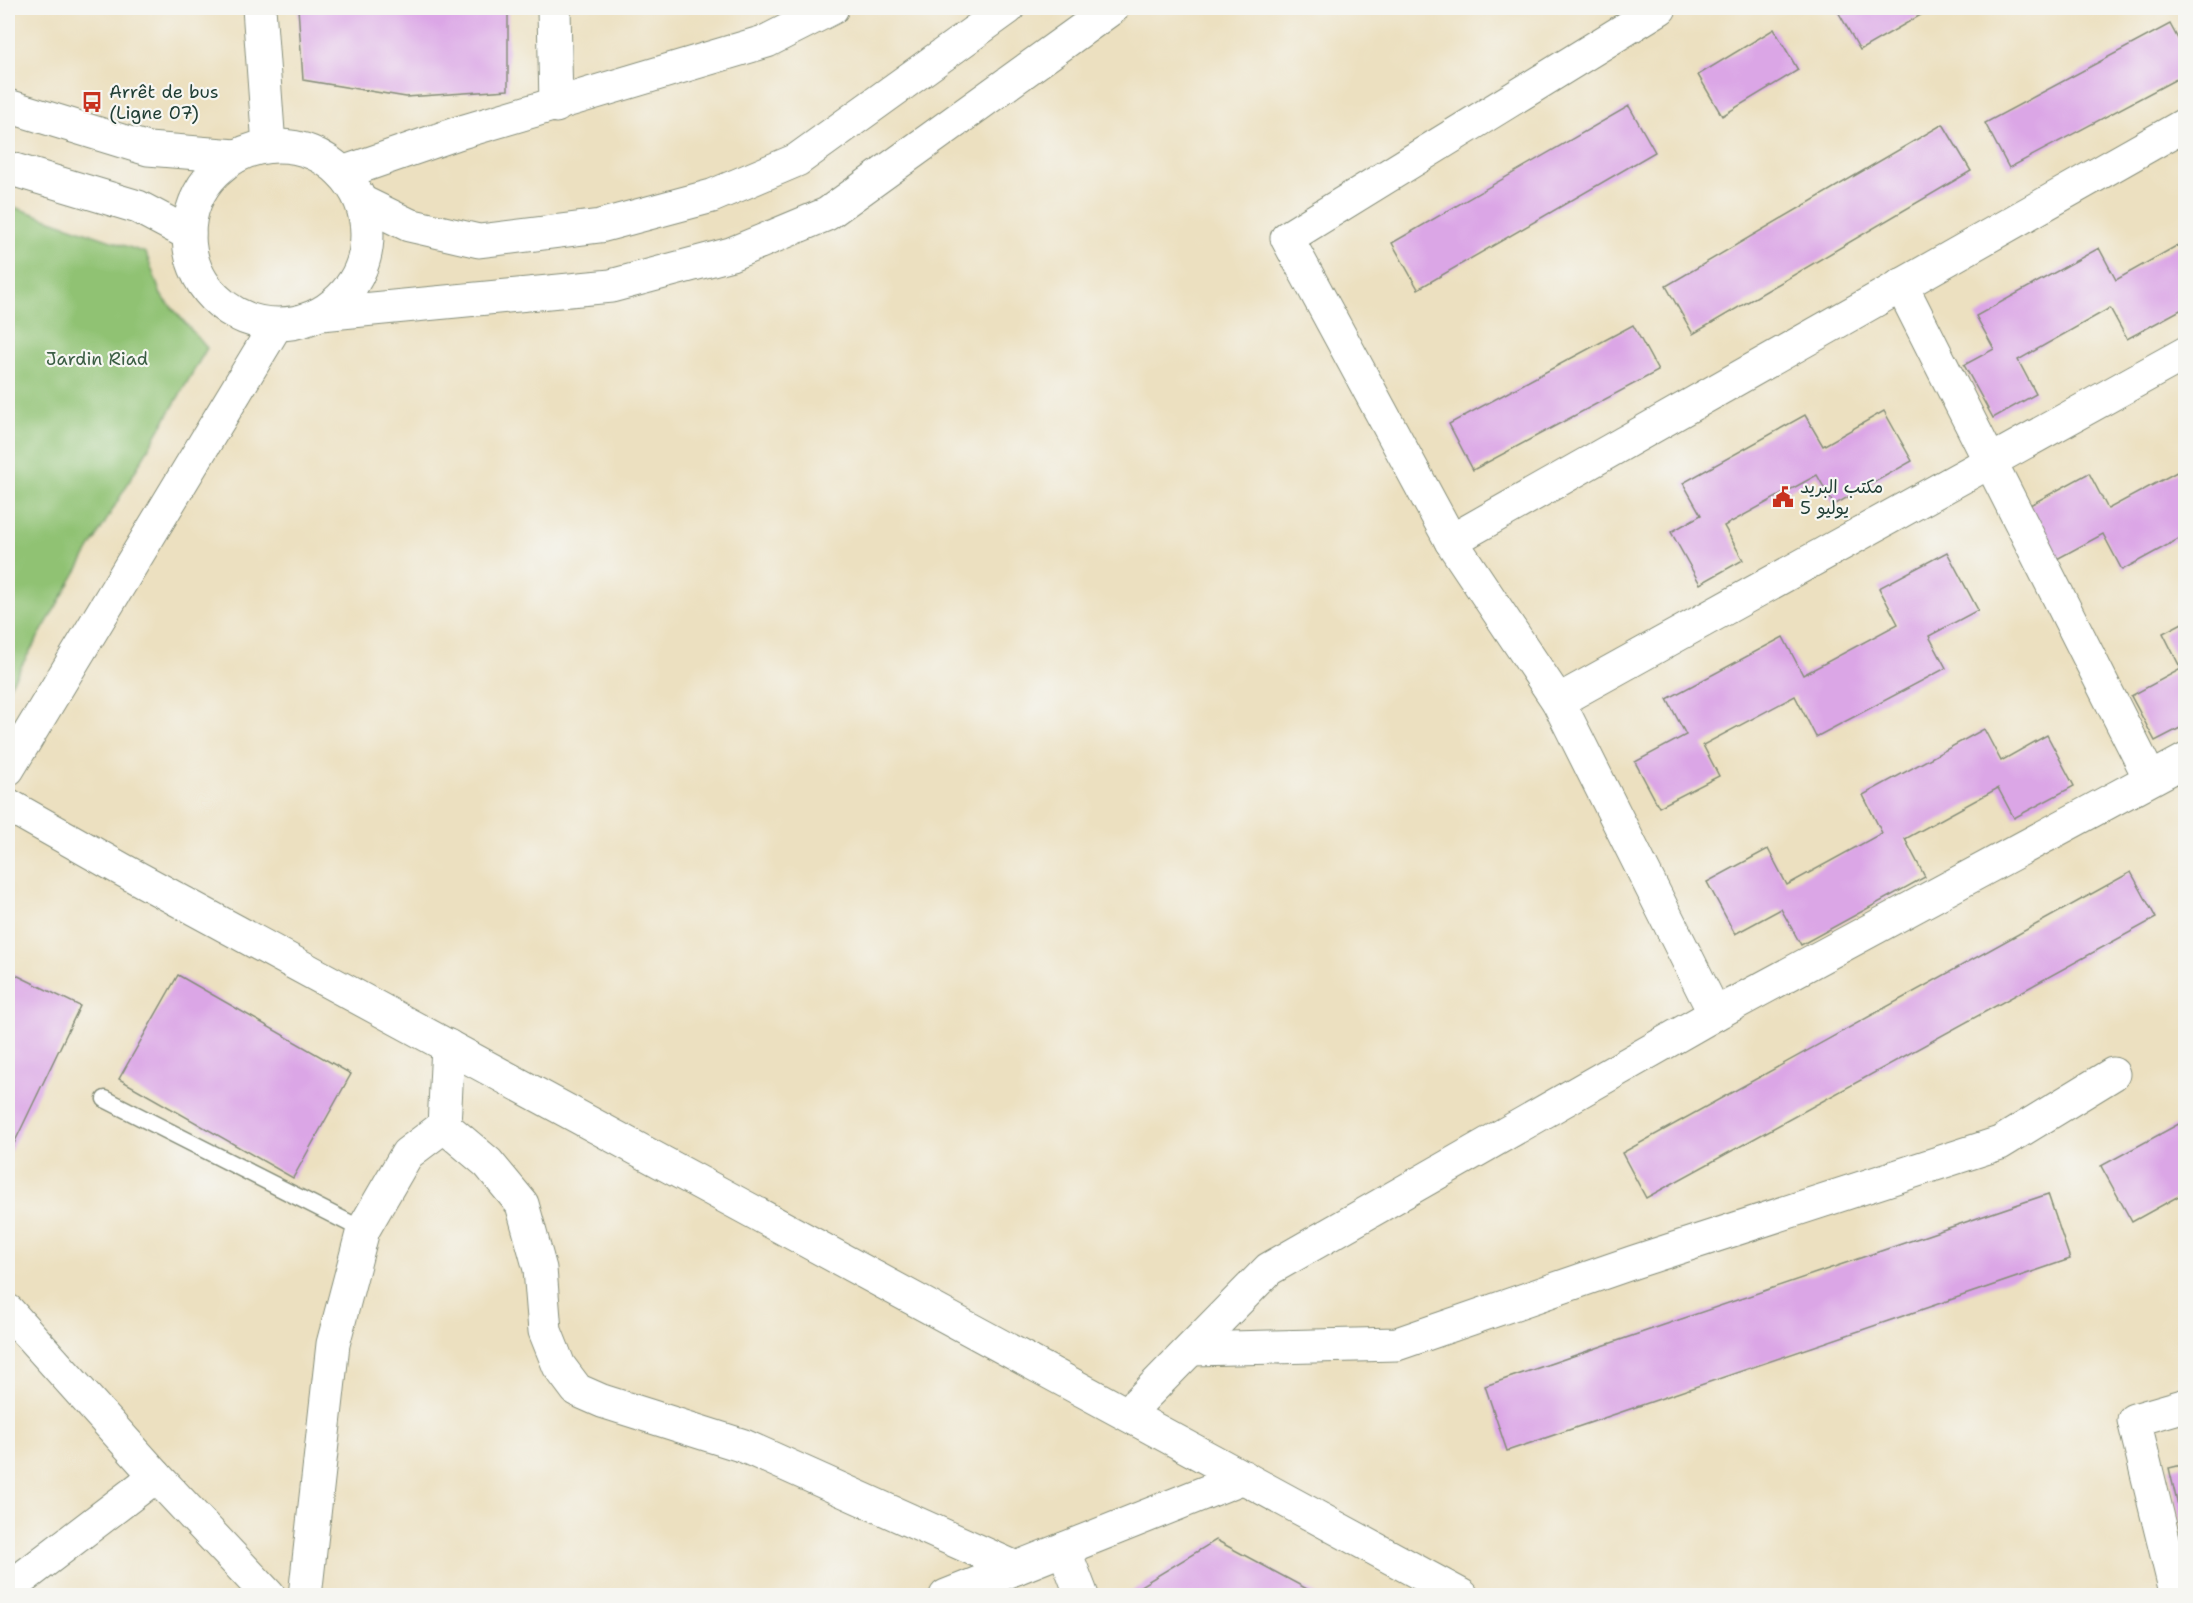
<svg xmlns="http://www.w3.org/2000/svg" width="2193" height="1603" viewBox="0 0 2193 1603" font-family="'Shantell Sans','Playpen Sans Arabic',sans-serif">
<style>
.green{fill:#90c273;stroke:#588054;stroke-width:1.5}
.building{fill:#dba6e6}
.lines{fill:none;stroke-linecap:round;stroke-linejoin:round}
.service-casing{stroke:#868e7a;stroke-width:19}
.minor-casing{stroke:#868e7a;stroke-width:35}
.tertiary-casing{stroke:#868e7a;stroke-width:35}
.primary-casing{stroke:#868e7a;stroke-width:35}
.service{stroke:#fff;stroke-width:16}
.minor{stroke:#fff;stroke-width:33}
.tertiary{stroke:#fff;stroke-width:33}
.primary{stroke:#fff;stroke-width:33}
.labels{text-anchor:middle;stroke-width:4.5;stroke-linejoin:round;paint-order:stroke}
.poi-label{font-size:18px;fill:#1f3d34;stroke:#f6f6f2;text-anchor:start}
.park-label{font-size:18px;fill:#3b5e44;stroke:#f6f6f2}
</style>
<rect width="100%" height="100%" fill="#f6f6f2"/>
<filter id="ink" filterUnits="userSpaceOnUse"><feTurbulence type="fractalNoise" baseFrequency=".0167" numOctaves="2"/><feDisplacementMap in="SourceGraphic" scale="12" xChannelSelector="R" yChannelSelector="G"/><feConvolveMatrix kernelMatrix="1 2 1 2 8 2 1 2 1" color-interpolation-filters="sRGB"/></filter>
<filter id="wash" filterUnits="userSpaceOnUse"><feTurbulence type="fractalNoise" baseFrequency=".008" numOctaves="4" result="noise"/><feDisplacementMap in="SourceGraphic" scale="24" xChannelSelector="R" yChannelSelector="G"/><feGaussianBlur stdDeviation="1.35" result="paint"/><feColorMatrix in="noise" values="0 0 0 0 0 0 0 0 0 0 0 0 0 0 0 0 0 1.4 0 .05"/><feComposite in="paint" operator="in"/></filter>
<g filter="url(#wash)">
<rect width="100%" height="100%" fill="#ece0c0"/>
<polygon class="green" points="8,205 146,253 161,295 207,348 8,689"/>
<g id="blocks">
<g class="building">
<polygon points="298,8 508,8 508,90 406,97 303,80"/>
<polygon points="1836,8 1933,8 1860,50"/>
<polygon points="2170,24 2186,54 2186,74 2009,168 1985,123"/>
<polygon points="1774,29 1798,70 1722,116 1698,75"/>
<polygon points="1629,106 1655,152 1418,289 1392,243"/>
<polygon points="1943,124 1971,171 1693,334 1666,286"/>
<polygon points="2178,245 2186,258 2186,307 2127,339 2110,308 2018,360 2036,394 1993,418 1964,365 1994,349 1976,316 2099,248 2116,280"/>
<polygon points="1633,325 1658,371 1473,470 1449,424"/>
<polygon points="1884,411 1912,461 1834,505 1817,475 1724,526 1743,560 1700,584 1671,532 1701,515 1683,483 1805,415 1823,446"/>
<polygon points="2186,467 2186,535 2122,570 2103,534 2057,559 2028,506 2089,473 2108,509"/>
<polygon points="1947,552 1978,610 1929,636 1946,668 1816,737 1795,696 1703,745 1719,776 1659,807 1635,762 1686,735 1667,699 1783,637 1803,675 1898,624 1879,588"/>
<polygon points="2186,621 2186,725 2155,741 2131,696 2181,669 2163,633"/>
<polygon points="1984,729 2001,761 2047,735 2074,786 2014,818 1998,788 1905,839 1925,877 1801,945 1781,909 1735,934 1707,882 1768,849 1787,885 1882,833 1863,795"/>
<polygon points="2131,872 2156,918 1646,1198 1622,1153"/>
<polygon points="8,971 80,1006 8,1156"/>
<polygon points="178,975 351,1074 293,1178 119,1079"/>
<polygon points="2186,1120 2186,1192 2132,1222 2101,1166"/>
<polygon points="2048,1194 2070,1259 1507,1451 1485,1386"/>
<polygon points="2186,1464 2186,1536 2185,1536 2169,1468"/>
<polygon points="1216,1540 1320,1596 1124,1596"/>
</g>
</g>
</g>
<g filter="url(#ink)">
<use href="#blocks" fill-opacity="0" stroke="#868e7a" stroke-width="1.5"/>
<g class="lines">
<defs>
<polyline id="service" points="105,1099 363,1230"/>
<g id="minor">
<polyline points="554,8 556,106"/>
<polyline points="1660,8 1287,238 1451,541 1558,701 1715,1014"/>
<polyline points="342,173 458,133 767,41 832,8"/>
<polyline points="1901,285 2150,778"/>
<polyline points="1451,541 2186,124"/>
<polyline points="1558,701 2186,353"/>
<polyline points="8,805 121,869 1462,1596"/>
<polyline points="448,1046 444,1126 488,1163 522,1204 540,1269 545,1331 559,1366 577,1390 602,1401 744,1446 1016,1568"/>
<polyline points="8,1311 156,1476 269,1596"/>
<polyline points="1192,1349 1397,1344 1634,1262 2000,1143 2113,1074"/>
<polyline points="1127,1414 1269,1269 1715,1014 2186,760"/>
<polyline points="1064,1549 1082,1596"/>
<polyline points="8,1589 156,1476"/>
<polyline points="305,1596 333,1344 363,1230 407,1154 444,1126"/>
<polyline points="946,1596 1244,1477"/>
<polyline points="2177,1596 2134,1420 2186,1405"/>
</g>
<g id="tertiary">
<polyline points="259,8 269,146"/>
<polyline points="8,769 276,325"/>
</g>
<g id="primary">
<polyline points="8,106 148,149 236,156"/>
<circle cx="278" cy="235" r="89"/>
<polyline points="8,168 138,207 189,234"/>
<polyline points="362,202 409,225 479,241 600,226 712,196 797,160 1008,8"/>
<polyline points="321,314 611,286 731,254 827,214 1112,8"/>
</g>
</defs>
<use href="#service" class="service-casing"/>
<use href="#minor" class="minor-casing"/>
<use href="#tertiary" class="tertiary-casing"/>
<use href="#primary" class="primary-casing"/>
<use href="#service" class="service"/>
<use href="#minor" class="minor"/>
<use href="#tertiary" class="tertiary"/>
<use href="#primary" class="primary"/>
</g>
</g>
<defs>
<symbol id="bus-bare" viewBox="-9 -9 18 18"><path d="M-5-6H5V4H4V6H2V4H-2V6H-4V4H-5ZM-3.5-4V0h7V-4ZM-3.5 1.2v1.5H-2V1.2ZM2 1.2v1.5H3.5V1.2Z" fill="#c8321e" stroke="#f6f6f2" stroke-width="2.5" paint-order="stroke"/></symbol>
<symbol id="civic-bare" viewBox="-9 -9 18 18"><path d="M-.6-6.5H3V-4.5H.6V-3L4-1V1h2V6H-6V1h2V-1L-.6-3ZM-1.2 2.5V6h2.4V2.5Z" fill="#c8321e" stroke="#f6f6f2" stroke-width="2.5" paint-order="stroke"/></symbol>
</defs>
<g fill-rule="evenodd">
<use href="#bus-bare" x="77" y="87" width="30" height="30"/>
<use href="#civic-bare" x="1768" y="482" width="30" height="30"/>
</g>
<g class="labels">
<g class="poi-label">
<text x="109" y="98">Arrêt de bus<tspan x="109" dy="21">(Ligne 07)</tspan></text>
<text x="1800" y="493">مكتب البريد<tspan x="1800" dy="21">5 يوليو</tspan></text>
</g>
<g class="park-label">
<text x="97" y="365">Jardin Riad</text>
</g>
</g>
<rect width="2193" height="1603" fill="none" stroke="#f6f6f2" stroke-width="30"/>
</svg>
